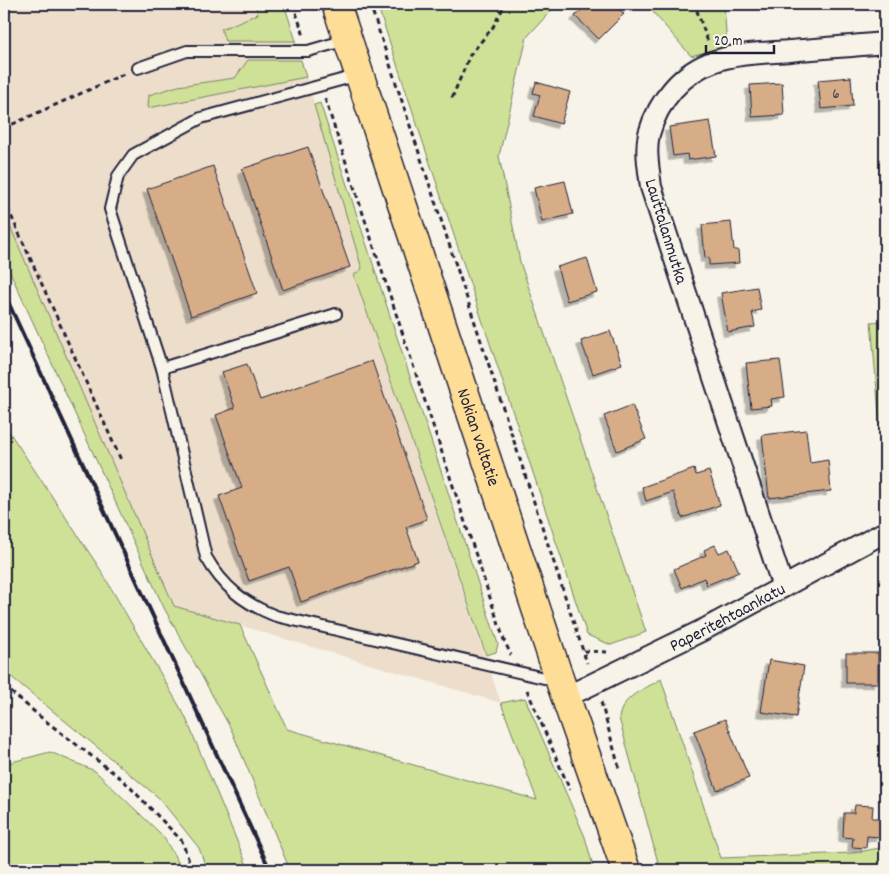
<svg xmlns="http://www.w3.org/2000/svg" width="889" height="874" viewBox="0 0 889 874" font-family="Dekko,sans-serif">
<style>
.built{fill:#eddecb}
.green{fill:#cee196;stroke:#788268}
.building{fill:#d6ad87;stroke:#22223b;filter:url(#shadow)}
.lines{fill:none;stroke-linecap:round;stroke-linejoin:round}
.lane-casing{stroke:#22223b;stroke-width:14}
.street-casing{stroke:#22223b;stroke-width:24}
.primary-casing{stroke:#22223b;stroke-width:31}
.path{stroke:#22223b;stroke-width:3;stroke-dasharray:5 4;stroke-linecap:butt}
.lane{stroke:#f7f3e8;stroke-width:10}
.street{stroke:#f7f3e8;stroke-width:20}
.primary{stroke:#fedd96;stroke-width:28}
.rail{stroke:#22223b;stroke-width:4}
.labels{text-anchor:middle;stroke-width:4;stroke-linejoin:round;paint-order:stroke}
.number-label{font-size:15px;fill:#4f454e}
.street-label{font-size:18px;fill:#22223b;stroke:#f7f3e8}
</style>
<defs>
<filter id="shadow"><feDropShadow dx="-4.5" dy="4.5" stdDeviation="0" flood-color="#0004"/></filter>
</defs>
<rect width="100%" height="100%" fill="#f7f3e8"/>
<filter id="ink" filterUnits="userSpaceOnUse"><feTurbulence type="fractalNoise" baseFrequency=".02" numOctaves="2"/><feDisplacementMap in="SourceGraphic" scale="10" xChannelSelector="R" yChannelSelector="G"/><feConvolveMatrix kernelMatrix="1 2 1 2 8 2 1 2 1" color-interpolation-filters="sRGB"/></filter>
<g filter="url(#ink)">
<polygon class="built" points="4,4 255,4 259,14 222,29 225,41 296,41 362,269 354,275 501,703 174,606 4,212"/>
<g class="green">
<polygon points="255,4 284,4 296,41 225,41 221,29 258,14"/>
<polygon points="377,4 557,4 527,37 499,156 520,262 646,632 611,645 587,635"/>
<polygon points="646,4 724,4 727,46 691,56"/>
<polygon points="248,60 301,60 306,77 148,108 149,95 178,86 235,78"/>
<polygon points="320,103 498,644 496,652 486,655 354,275 362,269 314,105"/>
<polygon points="4,212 174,606 240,625 287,729 537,800 501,703 525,698 585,837 594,870 290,870 231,729 164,608 4,259"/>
<polygon points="885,321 885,482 871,322"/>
<polygon points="4,424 100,569 185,716 249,870 207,870 199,848 159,798 4,671"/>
<path d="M661 679 721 858 853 853 885 847V870H660L619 718C623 695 642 691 661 679Z"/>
<polygon points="50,752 95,771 163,836 178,862 179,870 4,870 4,764"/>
</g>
<g class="building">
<polygon points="588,4 614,4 624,14 599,39 575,16"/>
<polygon points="851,77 853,106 821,109 818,80"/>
<polygon points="536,82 570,92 561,124 534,116 540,95 533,93"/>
<polygon points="782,83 784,115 752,117 750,85"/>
<polygon points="710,121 716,156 688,160 687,154 673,156 669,127"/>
<polygon points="308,147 350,267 283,290 242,169"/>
<polygon points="213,166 257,293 191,316 147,189"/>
<polygon points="565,181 573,214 542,222 534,188"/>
<polygon points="731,222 734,250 738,250 739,263 709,265 709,257 705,258 702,225"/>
<polygon points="587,258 597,292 567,301 557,267"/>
<polygon points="757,287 761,310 752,312 755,327 728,332 721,293"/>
<polygon points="610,331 622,364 593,374 581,341"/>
<polygon points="780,360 785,397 771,399 772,406 751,408 746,363"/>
<polygon points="372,361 427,519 406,527 418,561 301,602 289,567 249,581 219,496 242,488 216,415 235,408 222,372 247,364 260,400"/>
<polygon points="632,405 646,439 617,451 604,416"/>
<polygon points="806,430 810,463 828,460 831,491 769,498 762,435"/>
<polygon points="694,469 696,475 709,471 720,505 682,518 673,492 646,501 642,487"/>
<polygon points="715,545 719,553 729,549 739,572 707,585 704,578 682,588 674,569 706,555 704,550"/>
<rect x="846" y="653" width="32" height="30"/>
<polygon points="769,660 804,666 796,717 761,712"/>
<polygon points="725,719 749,778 717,790 694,731"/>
<polygon points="855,805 873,806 872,818 881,818 880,837 867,836 866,848 852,847 853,838 843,837 844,813 854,813"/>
</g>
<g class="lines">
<defs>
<g id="lane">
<polyline points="138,68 187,51 308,51 346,40"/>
<path d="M336 314 162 368 206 557C223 587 245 604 276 616L557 681"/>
<polyline points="162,368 110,209 118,176 133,155 201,118 359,75"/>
</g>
<g id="street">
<path d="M783 587 651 187C649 170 645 151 649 134 658 101 682 72 715 61 739 53 765 53 790 51 822 48 854 46 885 43"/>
<path id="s1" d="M566 697 705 629 885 532"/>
</g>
<g id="primary">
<path id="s2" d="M336 4 560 681 626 870"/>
</g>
</defs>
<use href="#lane" class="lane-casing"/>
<use href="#street" class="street-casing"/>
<use href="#primary" class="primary-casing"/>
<g class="path">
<polyline points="293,4 304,36"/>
<polyline points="370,4 587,663"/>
<polyline points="690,4 697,11 708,42"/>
<polyline points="452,98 470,55 493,27 505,4"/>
<polyline points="325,99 504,640 511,655"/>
<polyline points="4,128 124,74"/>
<polyline points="4,200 121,460"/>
<polyline points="584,651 608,652"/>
<polyline points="4,686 43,719 123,780 182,841 192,870"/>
<polyline points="527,690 570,790"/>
<polyline points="601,702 620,771"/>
</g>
<use href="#lane" class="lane"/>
<use href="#street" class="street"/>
<use href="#primary" class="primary"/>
<polyline class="rail" points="4,293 270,870"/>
</g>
</g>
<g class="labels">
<g class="number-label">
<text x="836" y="98">6</text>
</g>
<g class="street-label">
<text transform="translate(667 231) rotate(73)" y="6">Lauttalanmutka</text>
<text dy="6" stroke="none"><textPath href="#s2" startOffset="456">Nokian valtatie</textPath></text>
<text dy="6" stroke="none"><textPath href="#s1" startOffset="180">Paperitehtaankatu</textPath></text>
</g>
</g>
<rect width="889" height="874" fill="none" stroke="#f7f3e8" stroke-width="20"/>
<rect x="10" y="10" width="869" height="854" fill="none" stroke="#22223b" stroke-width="2" filter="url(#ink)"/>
<path d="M706 45v8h68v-8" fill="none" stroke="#22223b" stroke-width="2.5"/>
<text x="714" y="45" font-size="15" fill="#22223b" stroke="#f7f3e8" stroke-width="4" paint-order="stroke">20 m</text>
</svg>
